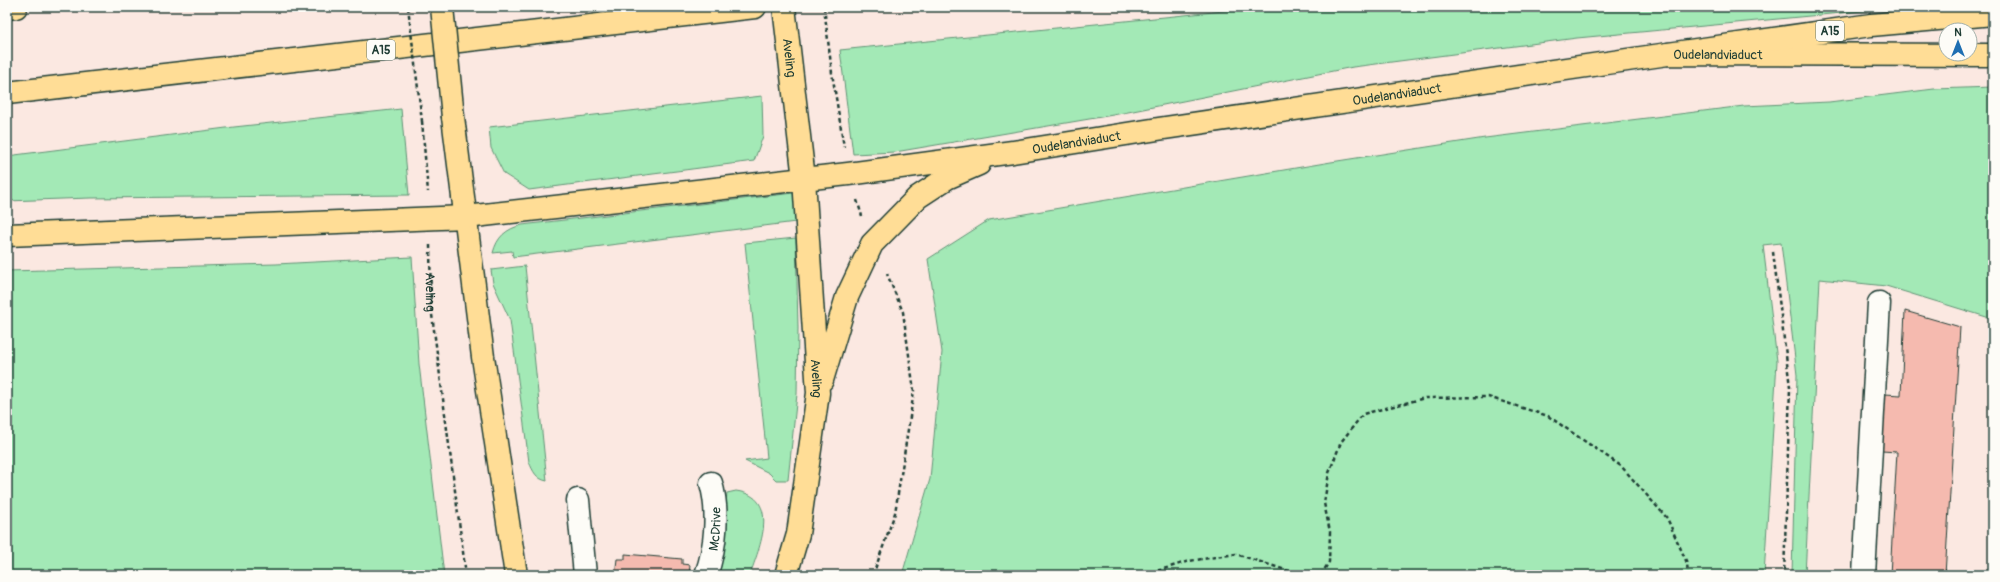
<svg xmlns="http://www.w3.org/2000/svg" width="2000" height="582" viewBox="0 0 2000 582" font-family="Pangolin,sans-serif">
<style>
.green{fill:#a3e9b6;stroke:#619375}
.building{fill:#f5baaf;stroke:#1f3d34}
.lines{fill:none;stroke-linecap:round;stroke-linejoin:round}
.minor-casing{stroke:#1f3d34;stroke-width:25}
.major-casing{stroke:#1f3d34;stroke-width:25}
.highway-casing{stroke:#1f3d34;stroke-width:25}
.path{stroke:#1f3d34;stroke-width:2.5;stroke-dasharray:4 3;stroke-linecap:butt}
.minor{stroke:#fdfcf7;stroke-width:22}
.major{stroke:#ffdd96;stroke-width:22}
.highway{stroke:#ffdd96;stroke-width:22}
.major-bridge-casing{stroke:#1f3d34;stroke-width:25;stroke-linecap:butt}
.path-bridge{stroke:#1f3d34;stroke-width:2.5;stroke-dasharray:4 3;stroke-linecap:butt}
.major-bridge{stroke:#ffdd96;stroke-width:22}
.labels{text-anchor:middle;stroke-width:4;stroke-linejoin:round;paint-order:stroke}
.shield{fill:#fdfcf7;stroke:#62766e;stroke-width:1}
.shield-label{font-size:12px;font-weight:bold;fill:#1f3d34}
.street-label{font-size:13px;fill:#1f3d34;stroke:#fdfcf7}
</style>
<rect width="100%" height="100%" fill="#fbe8e1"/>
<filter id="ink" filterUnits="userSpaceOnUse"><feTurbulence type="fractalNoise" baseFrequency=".025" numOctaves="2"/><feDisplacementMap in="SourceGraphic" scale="8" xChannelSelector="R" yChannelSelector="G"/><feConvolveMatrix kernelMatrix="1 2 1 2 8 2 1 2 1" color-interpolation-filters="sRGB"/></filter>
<g filter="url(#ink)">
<g class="green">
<polygon points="1263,7 1905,7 1577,38 1353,67 1113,115 895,152 853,154 840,50"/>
<polygon points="1993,87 1993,319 1886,286 1820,279 1805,575 1792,575 1797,375 1781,243 1763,245 1777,361 1764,575 902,575 930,479 942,352 928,259 989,220 1331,162 1485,138 1744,106 1829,102 1934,89"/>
<polygon points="762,96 763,136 754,161 529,190 504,174 491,148 489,127"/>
<polygon points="401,109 409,195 90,198 7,201 7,156 234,127"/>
<path d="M794 193 796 222 513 257 512 251 493 253C497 237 506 229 522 225Z"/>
<polygon points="796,238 798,328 797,394 788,480 776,480 769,473 745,461 767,458 745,243"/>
<polygon points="412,257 419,364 444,575 7,575 7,271 276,264"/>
<path d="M525 266 547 481C536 479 533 471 529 462L510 320 493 283 491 270Z"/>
<path d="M736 491C782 497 759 548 750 575H718L727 493Z"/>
</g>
<g class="building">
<polygon points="1905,311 1960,327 1945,575 1890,575 1897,452 1882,451 1885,394 1901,395"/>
<polygon points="625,554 682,559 682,564 690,565 689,575 615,575 617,559 625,559"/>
<polygon points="1820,571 1833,572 1833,575 1820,575"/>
</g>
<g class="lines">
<defs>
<g id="minor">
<polyline points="578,500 585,575"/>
<path id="s2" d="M706 575C716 547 719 511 711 483"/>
<polyline points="1864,575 1879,303"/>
</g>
<g id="major">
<path id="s3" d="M784 7 804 179 818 393 798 534 786 575"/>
<polyline points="453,117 483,357 516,575"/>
<path id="s4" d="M466 217 848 174 1013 152 1158 129 1668 54 1993 55"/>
<polyline points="822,380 847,297 872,244 918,197 947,178 979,164"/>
</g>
<g id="highway">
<polyline points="7,8 16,7"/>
<polyline points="1668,54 1871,25 1993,14"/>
<polyline points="7,93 755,7"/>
<polyline points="7,235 466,217"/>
</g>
</defs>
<use href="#minor" class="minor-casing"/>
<use href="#major" class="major-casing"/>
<use href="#highway" class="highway-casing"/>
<g class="path">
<polyline points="824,7 832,73 844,147"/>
<polyline points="422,121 428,192"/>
<polyline points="857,200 862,216"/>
<path id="s1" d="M430 245 431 307 466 575"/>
<polyline points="1773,252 1790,387 1784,575"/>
<polyline points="873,575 895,513 914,391 903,312 887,274"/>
<polyline points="1144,575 1189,561 1236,554 1301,575"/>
<polyline points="1321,575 1329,562 1330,532 1324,503 1329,473 1341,442 1363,414 1425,398 1488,397 1548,416 1621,466 1667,518 1687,563 1688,575"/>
</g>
<use href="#minor" class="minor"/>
<use href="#major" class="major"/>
<use href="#highway" class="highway"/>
<defs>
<polyline id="major-bridge" points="442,7 453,117"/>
</defs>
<use href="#major-bridge" class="major-bridge-casing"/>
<polyline class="path-bridge" points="408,7 422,121"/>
<use href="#major-bridge" class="major-bridge"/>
</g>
</g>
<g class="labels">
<g class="shield">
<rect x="1816" y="21" width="28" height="20" rx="3"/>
<rect x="367" y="40" width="28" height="20" rx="3"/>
</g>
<g class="shield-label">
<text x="1830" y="35">A15</text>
<text x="381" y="54">A15</text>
</g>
<g class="street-label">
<text dy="5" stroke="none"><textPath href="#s4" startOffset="1263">Oudelandviaduct</textPath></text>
<text dy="5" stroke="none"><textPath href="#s3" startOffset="51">Aveling</textPath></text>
<text dy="5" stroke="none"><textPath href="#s4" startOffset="939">Oudelandviaduct</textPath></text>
<text dy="5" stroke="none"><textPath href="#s4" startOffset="615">Oudelandviaduct</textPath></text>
<text dy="5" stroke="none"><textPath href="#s1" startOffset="47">Aveling</textPath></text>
<text dy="5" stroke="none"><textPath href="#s3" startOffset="373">Aveling</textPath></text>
<text dy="5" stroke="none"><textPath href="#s2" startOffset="47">McDrive</textPath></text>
</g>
</g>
<rect width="2000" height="582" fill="none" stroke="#fdfcf7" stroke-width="24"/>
<rect x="12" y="12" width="1976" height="558" fill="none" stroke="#1f3d34" stroke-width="1.5" filter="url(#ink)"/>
<g transform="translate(1958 42)"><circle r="19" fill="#fdfcf7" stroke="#a4b0a9"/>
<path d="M0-3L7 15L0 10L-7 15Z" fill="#1f6fb2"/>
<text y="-6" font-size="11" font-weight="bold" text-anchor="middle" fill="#1f3d34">N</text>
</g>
</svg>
